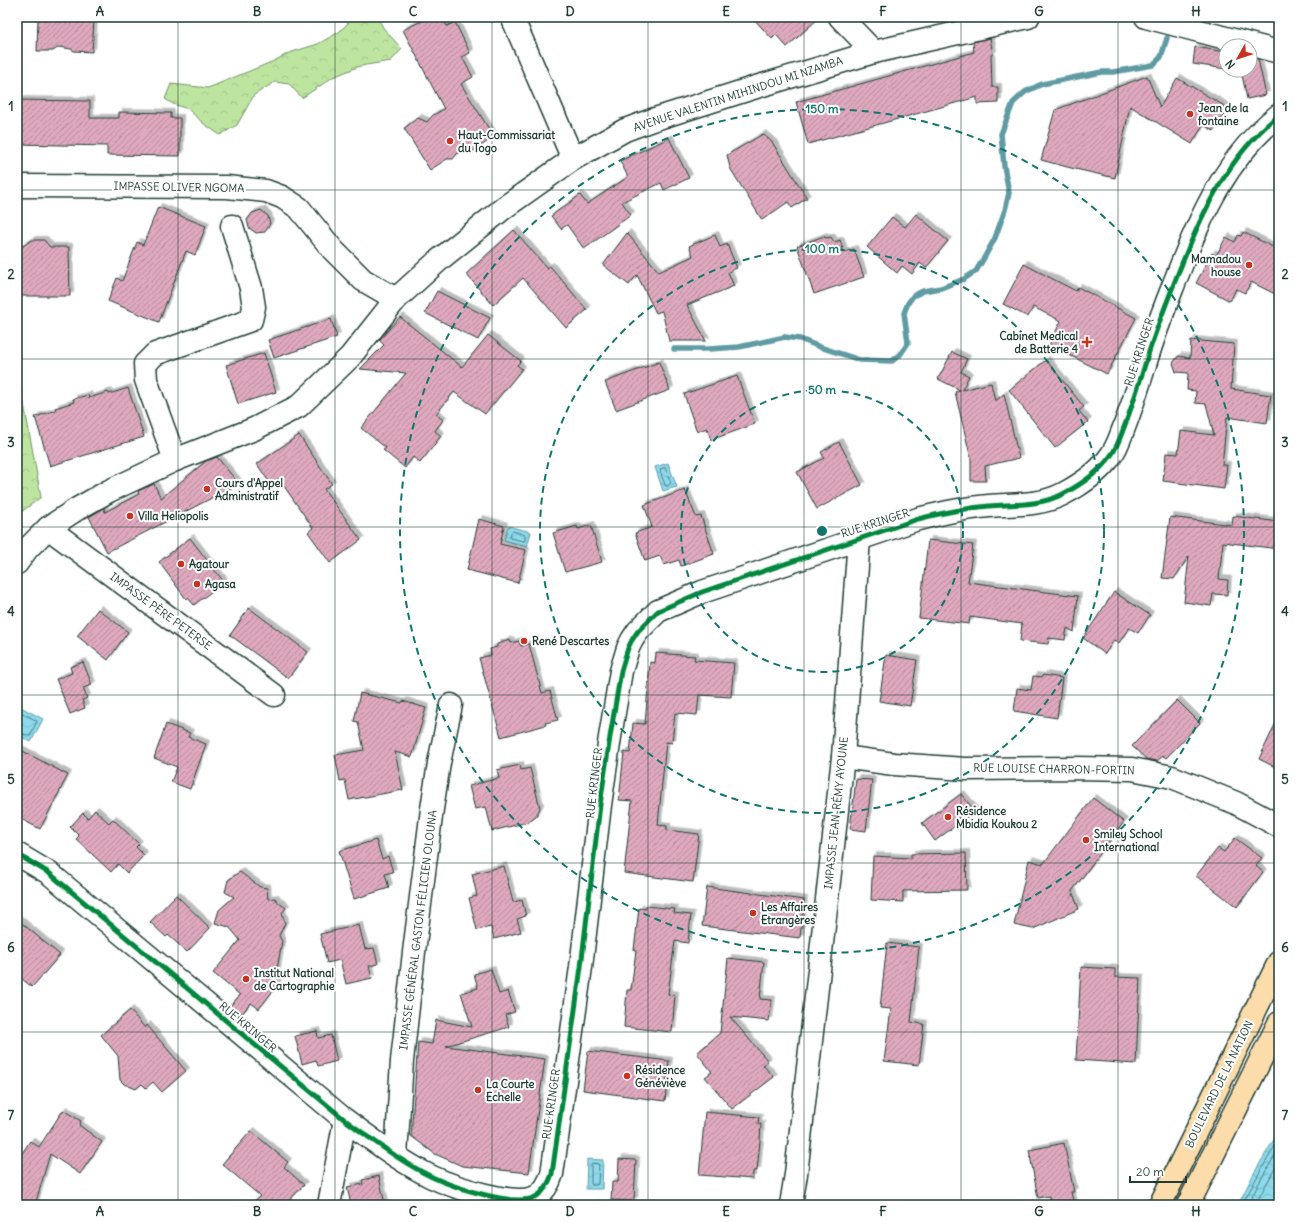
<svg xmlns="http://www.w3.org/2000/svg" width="1296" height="1222" viewBox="0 0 1296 1222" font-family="Delius,sans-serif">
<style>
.forest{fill:url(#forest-crowns);stroke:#6e916a}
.water{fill:url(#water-waves);stroke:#619ba3}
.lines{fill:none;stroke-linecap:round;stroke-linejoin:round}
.shore{stroke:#4b7c7e;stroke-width:1}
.stream{stroke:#619ba3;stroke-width:5.5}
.building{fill:url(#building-hatch);stroke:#1f3d34;filter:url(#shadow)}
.minor-casing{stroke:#1f3d34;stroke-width:25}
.major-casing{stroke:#1f3d34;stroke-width:25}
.minor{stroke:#fff;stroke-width:22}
.major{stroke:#fddcac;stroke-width:22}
.cycleway-casing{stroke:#fff;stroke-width:8}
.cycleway{stroke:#00873e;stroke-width:5}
.grid{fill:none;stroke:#1f3d34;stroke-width:1;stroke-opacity:0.55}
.ring{fill:none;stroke:#0f766e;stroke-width:2;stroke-dasharray:7 5}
.poi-dot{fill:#c8321e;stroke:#fff;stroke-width:1.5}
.labels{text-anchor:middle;stroke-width:4;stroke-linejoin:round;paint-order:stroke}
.street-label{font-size:11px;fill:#1f3d34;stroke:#fff}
.poi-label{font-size:11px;font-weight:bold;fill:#1f3d34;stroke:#fff;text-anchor:start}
.centre{fill:#0f766e;stroke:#fff;stroke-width:2}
.ring-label{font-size:12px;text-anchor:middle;font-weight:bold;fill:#0f766e;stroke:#fff;stroke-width:4;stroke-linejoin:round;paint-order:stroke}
.neatline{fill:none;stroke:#1f3d34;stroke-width:1.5}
.grid-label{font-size:13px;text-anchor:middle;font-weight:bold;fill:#1f3d34}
</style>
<defs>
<pattern id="forest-crowns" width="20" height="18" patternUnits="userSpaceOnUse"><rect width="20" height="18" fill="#bee5a0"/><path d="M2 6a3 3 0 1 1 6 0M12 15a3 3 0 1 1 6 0" fill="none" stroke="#a3c58a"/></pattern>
<pattern id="water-waves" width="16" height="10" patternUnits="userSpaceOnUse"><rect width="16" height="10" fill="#8ddaed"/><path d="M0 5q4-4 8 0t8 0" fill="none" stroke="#79bccc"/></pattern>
<pattern id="building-hatch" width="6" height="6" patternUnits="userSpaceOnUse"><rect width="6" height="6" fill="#dfa8be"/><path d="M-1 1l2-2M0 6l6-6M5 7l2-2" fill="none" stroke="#b48a9b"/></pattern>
<filter id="shadow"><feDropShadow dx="3.5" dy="-3.5" stdDeviation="0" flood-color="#0004"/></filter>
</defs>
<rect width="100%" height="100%" fill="#fff"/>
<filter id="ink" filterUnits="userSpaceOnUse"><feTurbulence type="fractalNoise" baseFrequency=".025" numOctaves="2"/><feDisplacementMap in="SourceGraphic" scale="8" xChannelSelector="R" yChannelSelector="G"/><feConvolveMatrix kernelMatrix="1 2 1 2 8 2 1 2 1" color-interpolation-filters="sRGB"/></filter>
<g filter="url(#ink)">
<g class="forest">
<polygon points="349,17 377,17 384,29 402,49 391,61 360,66 333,77 302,98 289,84 275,82 254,95 237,125 220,135 203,123 188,109 173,104 165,99 171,84 208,88 274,61 289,53 318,44 339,32 348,23"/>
<polygon points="17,365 41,497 20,513 17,510"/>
</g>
<g class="water">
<polygon points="668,463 677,487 663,491 655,467"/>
<polygon points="508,526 531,532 527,547 504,540"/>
<polygon points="17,705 43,719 31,742 17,735"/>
<polygon points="1279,1131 1279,1205 1238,1205 1253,1175"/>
<polygon points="587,1159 603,1160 602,1189 586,1189"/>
</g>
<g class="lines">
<g class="shore">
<polygon points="665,468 671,483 667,486 665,485 660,471 661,469"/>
<polygon points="513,531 525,535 525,541 523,541 510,538 511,533"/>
<polyline points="17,710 37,721 30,736 17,732"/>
<polygon points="593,1163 598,1164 599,1165 598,1183 597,1185 592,1185 591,1183 591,1165"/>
<polyline points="1242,1205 1257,1177 1279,1139"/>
<polyline points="1248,1205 1261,1179 1279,1149"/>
<polyline points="1255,1205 1279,1161"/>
</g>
<polyline class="stream" points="674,349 709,349 739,347 785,337 800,339 820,347 860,360 892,361 900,355 908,343 904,313 908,303 913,296 923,291 941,288 964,279 976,271 984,258 995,238 1005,210 1009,193 1004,166 1001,134 1013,103 1025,92 1042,84 1102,72 1113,72 1153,65 1161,57 1167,38"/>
</g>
<g class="building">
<polygon points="38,17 88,17 87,19 94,19 92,52 74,51 71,49 59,47 53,51 37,51"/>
<polygon points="430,17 442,17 447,26 455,22 470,53 462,57 473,77 461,84 494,137 472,152 460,150 453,159 447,159 430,170 404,128 418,118 427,122 433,115 444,109 403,30"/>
<polygon points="752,17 820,17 787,47 776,35 772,39"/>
<polygon points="990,38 993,54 991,55 992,87 998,87 998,103 977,104 977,97 808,144 796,102 974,52 973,42"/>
<polygon points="1195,47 1226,52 1226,69 1193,64"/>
<polygon points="1255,59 1258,59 1266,95 1247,99 1241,70 1250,70 1250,60"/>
<polygon points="1147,76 1160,107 1177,78 1228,108 1214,131 1203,125 1192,144 1130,106 1115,178 1071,168 1041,160 1055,110"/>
<polygon points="17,100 90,101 90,118 119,118 119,112 171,113 171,118 180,118 180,156 107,155 107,146 17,144"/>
<polygon points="763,134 772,142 807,198 792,208 788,202 762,220 730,168 727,155"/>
<polygon points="669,138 689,178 664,190 661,183 622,202 631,215 584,249 567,225 561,229 551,216 580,195 587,204 628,177 620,161"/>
<polygon points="158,207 206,226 195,255 186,251 159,322 108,301 117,278 122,281 137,242 143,245"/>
<polygon points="261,210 268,216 270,224 265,232 256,233 249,228 247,220 252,213"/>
<polygon points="916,214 948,241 926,268 920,263 912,274 902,266 897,273 867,247 892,217 905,227"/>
<polygon points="514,230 547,268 550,266 587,310 566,328 523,278 493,305 466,274"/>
<polygon points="1243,232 1279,250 1279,296 1251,282 1245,293 1236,289 1230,301 1196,283 1212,253 1216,256 1226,237 1235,242 1238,235 1241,236"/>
<polygon points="627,233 659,272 693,256 689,246 715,235 720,247 727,244 737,268 728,272 734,286 687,305 706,341 669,341 662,311 656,313 637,275 629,285 603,265"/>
<polygon points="824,236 825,238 831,237 834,242 840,240 844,252 854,249 864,277 814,294 797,246"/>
<polygon points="32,240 44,240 50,247 69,247 70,296 17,296 17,250"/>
<polygon points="1024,264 1076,291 1078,287 1136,318 1107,374 1049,345 1061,321 1033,307 1028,317 1003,304"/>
<polygon points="437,291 490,318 478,340 425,313"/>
<polygon points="400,317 462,367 488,335 521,361 517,365 522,369 485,414 454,392 436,414 443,420 435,431 441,436 420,463 413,457 405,468 383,450 386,448 361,428 406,373 360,369 384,345 379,340"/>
<polygon points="331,319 337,337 274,358 268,340"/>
<polygon points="1191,340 1234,344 1231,389 1271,395 1267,423 1227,417 1222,465 1227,465 1224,489 1163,481 1166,453 1178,454 1181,431 1214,435 1206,404 1195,403 1196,391 1187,390 1188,373 1176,372 1173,363 1178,356 1190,358"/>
<polygon points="952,352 967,359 961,372 969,376 962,390 991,383 995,401 1004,394 1019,458 985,466 986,481 971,481 971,459 955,392 960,390 938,379"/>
<polygon points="264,353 276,392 238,404 226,365"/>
<polygon points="1046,360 1084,407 1079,411 1088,422 1055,448 1009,390"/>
<polygon points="659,362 670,390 616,410 605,382"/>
<polygon points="737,376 755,424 711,440 707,428 697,432 684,394"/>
<polygon points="128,388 144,437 50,466 35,417 56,410 55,408 74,402 73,399 88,395 89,398 108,392 109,394"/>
<polygon points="299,435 332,484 324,489 361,540 330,563 308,532 313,528 279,479 271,485 257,464"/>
<polygon points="839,442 862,485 817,509 797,472 824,458 821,452"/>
<polygon points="217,457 239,484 107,552 89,517 104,508 105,512 139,494 138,491 154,484 161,498 206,461"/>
<polygon points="685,490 696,517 701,516 714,554 681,566 679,560 664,565 660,556 645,561 635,533 652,527 644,505"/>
<polygon points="1233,516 1279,522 1279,549 1223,542 1219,579 1228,580 1227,595 1213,594 1211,606 1184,602 1189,556 1174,579 1162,578 1170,517 1232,525"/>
<polygon points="479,519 504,526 500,544 526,550 518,583 467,570"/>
<polygon points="591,525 602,562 565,572 553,533 577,526 578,529"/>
<polygon points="190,538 224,582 194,605 188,598 186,599 159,562"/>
<polygon points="928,540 973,545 968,582 1078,596 1074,632 1067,628 1065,640 1049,638 1048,644 1020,641 1022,624 970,617 969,624 919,618"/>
<polygon points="1114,592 1150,615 1138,633 1129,628 1119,643 1114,640 1105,654 1083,638"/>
<polygon points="249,608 308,652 288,678 230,635"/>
<polygon points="98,609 128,632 108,660 77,636"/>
<polygon points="510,640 511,643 519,641 521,646 529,644 542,693 550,691 558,720 545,723 546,725 501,737 479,658 491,655 490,649 497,647 497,644"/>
<polygon points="656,653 695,656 694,660 734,663 731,697 699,695 697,715 675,713 672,743 666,742 658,825 667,826 667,830 699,834 693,882 624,873 632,801 619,800 624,752 630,753 633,723 645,724 650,662 655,663"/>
<polygon points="886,655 917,660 910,706 879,701"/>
<polygon points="83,662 92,685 83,688 87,698 82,700 85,708 70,714 56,679 72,673 70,667"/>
<polygon points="1043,675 1062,678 1057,718 1014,711 1017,688 1031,690 1033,676 1042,677"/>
<polygon points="360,693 402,703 403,701 426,708 412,757 395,752 403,790 349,800 345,780 340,781 335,755 364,750 358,722 354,721"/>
<polygon points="1177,700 1200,723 1166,758 1163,756 1157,761 1146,759 1132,746"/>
<polygon points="1279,716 1279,769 1259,759"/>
<polygon points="166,724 190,733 188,737 206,744 190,789 171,782 177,767 154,758"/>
<polygon points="17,748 68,775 40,829 17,817"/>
<polygon points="520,765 521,770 530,768 540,808 536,816 528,822 492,831 486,807 475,809 469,786 499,778 497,770"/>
<polygon points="856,779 872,780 866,831 850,829"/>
<polygon points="961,794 975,811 935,841 922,823"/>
<polygon points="1093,798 1124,822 1072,891 1079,909 1033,929 1014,925 1029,860 1043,864"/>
<polygon points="95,810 109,823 113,819 139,844 136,847 144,855 127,873 118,864 111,872 76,839 79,836 70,827 83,813 88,818"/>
<polygon points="1235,838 1262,858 1256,866 1263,872 1237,907 1196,876 1218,848 1224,852"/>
<polygon points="376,840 382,859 388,856 393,872 385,874 389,888 354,899 339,851"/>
<polygon points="966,853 967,890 903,891 903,902 871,900 873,856 911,858 911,854"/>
<polygon points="504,866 513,902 522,900 526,916 517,919 521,932 494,939 491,927 477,930 469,898 477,896 472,874"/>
<polygon points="240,872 260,887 267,888 268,899 275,898 279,903 286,908 282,913 285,923 279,936 282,941 275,981 278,984 259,1009 251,1003 240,1016 229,1007 240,995 213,973 240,940 229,927 215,923 219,910 234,897 225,892 228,880"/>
<polygon points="707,887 804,900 800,938 702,926"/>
<polygon points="176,895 210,928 187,952 168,935 166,937 150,922"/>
<polygon points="646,906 675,909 674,913 691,915 688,943 675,941 668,994 675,995 672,1032 624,1027 627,990 631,990 636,950 634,950 639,908 646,909"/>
<polygon points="17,919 60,955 32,987 17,975"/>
<polygon points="359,925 365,949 374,948 378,964 369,966 372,978 346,984 340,960 327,963 320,934"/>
<polygon points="887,943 919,947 911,1022 924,1024 919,1065 884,1061 891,1009 880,1008"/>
<polygon points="728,958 764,962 760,999 772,1000 769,1021 730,1017 768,1061 763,1065 774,1077 732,1109 705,1077 712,1072 697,1053 720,1033"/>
<polygon points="1081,967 1115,969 1115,977 1140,978 1136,1064 1076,1060"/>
<polygon points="491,969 499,994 508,991 515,1012 505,1015 509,1027 446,1046 545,1059 529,1173 462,1166 435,1154 411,1136 418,1042 432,1044 436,1020 472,1027 461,993 478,988 474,974"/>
<polygon points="130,1010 145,1028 147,1025 186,1071 162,1092 153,1082 146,1088 142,1084 136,1089 124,1084 120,1080 118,1056 101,1035"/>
<polygon points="317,1031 318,1038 331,1035 337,1061 318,1066 316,1060 302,1064 295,1036"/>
<polygon points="588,1051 669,1061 665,1101 583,1090"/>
<polygon points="63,1110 81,1121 79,1125 102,1142 80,1174 50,1154 35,1205 17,1205 17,1161 30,1141 39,1147"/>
<polygon points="705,1112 759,1117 758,1124 761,1124 760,1141 757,1171 753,1171 753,1179 699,1175"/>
<polygon points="251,1131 288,1162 284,1167 304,1185 285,1205 250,1205 260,1196 222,1164"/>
<polygon points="1064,1143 1074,1192 1071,1192 1074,1205 1051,1205 1049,1196 1038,1198 1029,1150"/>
<polygon points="619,1159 636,1160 634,1201 611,1200 612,1182 618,1182"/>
<polygon points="379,1176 385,1205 351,1205 347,1187 363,1184 362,1180"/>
</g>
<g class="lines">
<defs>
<g id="minor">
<polyline points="512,17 573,159"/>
<polyline points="840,17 874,52"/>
<polyline points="1146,17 1279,52"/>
<polyline points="17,186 227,187 266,191 282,197 299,208 333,250 363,280 396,299"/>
<polyline points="175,460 146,380 145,364 155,354 251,320 254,307 251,288 232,226"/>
<polyline points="48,528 274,695"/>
<polyline points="17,563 27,549 48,528 77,509 109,491 175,460 254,429 299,406 350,357 396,299 439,260 505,207 573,159 607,140 625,130 652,120 756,87 874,52 1028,17"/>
<polyline points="843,757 894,764 965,769 1076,768 1132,769 1172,777 1236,803 1279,826"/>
<path d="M17 854 49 873 345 1120C373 1140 401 1162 432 1177 451 1186 518 1209 537 1196 545 1191 549 1183 552 1174L581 967 600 805 610 737 621 671 628 648 632 640 638 631 658 611 702 592 918 519C942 513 965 508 989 506 1014 504 1040 506 1063 494 1082 484 1100 472 1112 454 1117 447 1120 438 1123 430 1133 405 1140 380 1148 355 1156 329 1167 302 1177 276 1200 217 1227 156 1279 115"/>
<polyline points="396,1156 402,1061 414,952 432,809 439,763 451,705"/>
<polyline points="329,1205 345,1120"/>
<polyline points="791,1205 796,1174 843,757 859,539"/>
</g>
<g id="major">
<polyline points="1160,1205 1279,962"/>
<polyline points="1188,1205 1279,1023"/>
</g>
</defs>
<use href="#minor" class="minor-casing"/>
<use href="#major" class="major-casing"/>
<use href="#minor" class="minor"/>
<use href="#major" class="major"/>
<defs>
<path id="cycleway" d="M17 854 49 873 345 1120C373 1140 401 1162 432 1177 451 1186 518 1209 537 1196 545 1191 549 1183 552 1174L581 967 600 805 610 737 621 671 628 648 632 640 638 631 658 611 702 592 918 519C942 513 965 508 989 506 1014 504 1040 506 1063 494 1082 484 1100 472 1112 454 1117 447 1120 438 1123 430 1133 405 1140 380 1148 355 1156 329 1167 302 1177 276 1200 217 1227 156 1279 115"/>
</defs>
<use href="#cycleway" class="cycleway-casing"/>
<use href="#cycleway" class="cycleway"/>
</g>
</g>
<path class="grid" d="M178 17V1205M335 17V1205M492 17V1205M648 17V1205M804 17V1205M961 17V1205M1118 17V1205M17 190H1279M17 359H1279M17 527H1279M17 695H1279M17 863H1279M17 1032H1279"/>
<g class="ring">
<circle cx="822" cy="531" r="141"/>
<circle cx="822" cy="531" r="282"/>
<circle cx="822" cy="531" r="422"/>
</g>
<g class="poi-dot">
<circle cx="1190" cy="114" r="4"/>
<circle cx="450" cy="141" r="4"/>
<circle cx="1249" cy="265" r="4"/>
<path d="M1085 336h4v4h4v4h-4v4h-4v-4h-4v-4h4z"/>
<circle cx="207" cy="489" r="4"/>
<circle cx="130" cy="516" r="4"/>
<circle cx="181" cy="564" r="4"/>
<circle cx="197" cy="584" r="4"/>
<circle cx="524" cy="641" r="4"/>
<circle cx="948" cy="817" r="4"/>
<circle cx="1086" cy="840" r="4"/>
<circle cx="753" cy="913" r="4"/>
<circle cx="246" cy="979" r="4"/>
<circle cx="627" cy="1076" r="4"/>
<circle cx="478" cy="1090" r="4"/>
</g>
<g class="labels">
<g class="street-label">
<text transform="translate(738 94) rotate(-18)" y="4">AVENUE VALENTIN MIHINDOU MI NZAMBA</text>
<text transform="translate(179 187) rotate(1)" y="4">IMPASSE OLIVER NGOMA</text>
<text transform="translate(1139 352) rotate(-72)" y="4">RUE KRINGER</text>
<text transform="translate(875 523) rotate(-18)" y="4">RUE KRINGER</text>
<text transform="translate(161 611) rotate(36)" y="4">IMPASSE PÈRE PETERSE</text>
<text transform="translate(1054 769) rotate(1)" y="4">RUE LOUISE CHARRON-FORTIN</text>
<text transform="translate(594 783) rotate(-83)" y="4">RUE KRINGER</text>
<text transform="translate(836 813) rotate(-84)" y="4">IMPASSE JEAN-RÉMY AYOUNE</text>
<text transform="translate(418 930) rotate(-83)" y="4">IMPASSE GÉNÉRAL GASTON FÉLICIEN OLOUNA</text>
<text transform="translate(248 1027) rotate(40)" y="4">RUE KRINGER</text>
<text transform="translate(1219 1084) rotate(-64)" y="4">BOULEVARD DE LA NATION</text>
<text transform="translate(551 1104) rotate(-82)" y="4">RUE KRINGER</text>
</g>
<g class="poi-label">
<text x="1198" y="112">Jean de la<tspan x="1198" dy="13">fontaine</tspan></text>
<text x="458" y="139">Haut-Commissariat<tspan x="458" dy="13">du Togo</tspan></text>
<text x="1241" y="263" text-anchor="end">Mamadou<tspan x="1241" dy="13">house</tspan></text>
<text x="1078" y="340" text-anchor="end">Cabinet Medical<tspan x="1078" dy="13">de Batterie 4</tspan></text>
<text x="215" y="487">Cours d'Appel<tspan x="215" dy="13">Administratif</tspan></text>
<text x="138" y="520">Villa Heliopolis</text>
<text x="189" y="568">Agatour</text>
<text x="205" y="588">Agasa</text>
<text x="532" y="645">René Descartes</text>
<text x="956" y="815">Résidence<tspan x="956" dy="13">Mbidia Koukou 2</tspan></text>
<text x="1094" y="838">Smiley School<tspan x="1094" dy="13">International</tspan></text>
<text x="761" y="911">Les Affaires<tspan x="761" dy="13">Etrangères</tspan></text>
<text x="254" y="977">Institut National<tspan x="254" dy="13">de Cartographie</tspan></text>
<text x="635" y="1074">Résidence<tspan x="635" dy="13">Généviève</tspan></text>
<text x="486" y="1088">La Courte<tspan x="486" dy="13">Echelle</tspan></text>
</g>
</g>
<circle cx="822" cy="531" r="6" class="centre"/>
<g class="ring-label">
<text x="822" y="113">150 m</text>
<text x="822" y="253">100 m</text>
<text x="822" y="394">50 m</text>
</g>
<rect width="1296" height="1222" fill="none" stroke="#fff" stroke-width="44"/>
<g transform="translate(1238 58) rotate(231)"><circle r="19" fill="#ffffff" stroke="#a5b1ae"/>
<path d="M0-3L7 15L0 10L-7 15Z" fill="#c8321e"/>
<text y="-6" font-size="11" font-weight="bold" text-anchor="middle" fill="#1f3d34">N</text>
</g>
<path d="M1130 1176v6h56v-6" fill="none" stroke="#1f3d34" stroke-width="2"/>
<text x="1136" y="1176" font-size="12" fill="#1f3d34" stroke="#ffffff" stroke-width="3" paint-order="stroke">20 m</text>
<rect x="22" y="22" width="1252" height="1178" class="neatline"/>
<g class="grid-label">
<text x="100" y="16">A</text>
<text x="257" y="16">B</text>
<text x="413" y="16">C</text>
<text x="570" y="16">D</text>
<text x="726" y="16">E</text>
<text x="883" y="16">F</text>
<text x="1039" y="16">G</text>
<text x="1196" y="16">H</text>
<text x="11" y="111">1</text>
<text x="1285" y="111">1</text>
<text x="11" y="279">2</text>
<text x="1285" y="279">2</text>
<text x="11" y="447">3</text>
<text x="1285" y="447">3</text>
<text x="11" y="616">4</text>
<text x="1285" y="616">4</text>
<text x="11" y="784">5</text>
<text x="1285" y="784">5</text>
<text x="11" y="952">6</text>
<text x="1285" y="952">6</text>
<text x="11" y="1120">7</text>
<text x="1285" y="1120">7</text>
<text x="100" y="1216">A</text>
<text x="257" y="1216">B</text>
<text x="413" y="1216">C</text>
<text x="570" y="1216">D</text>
<text x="726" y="1216">E</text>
<text x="883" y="1216">F</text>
<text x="1039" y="1216">G</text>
<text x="1196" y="1216">H</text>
</g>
</svg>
